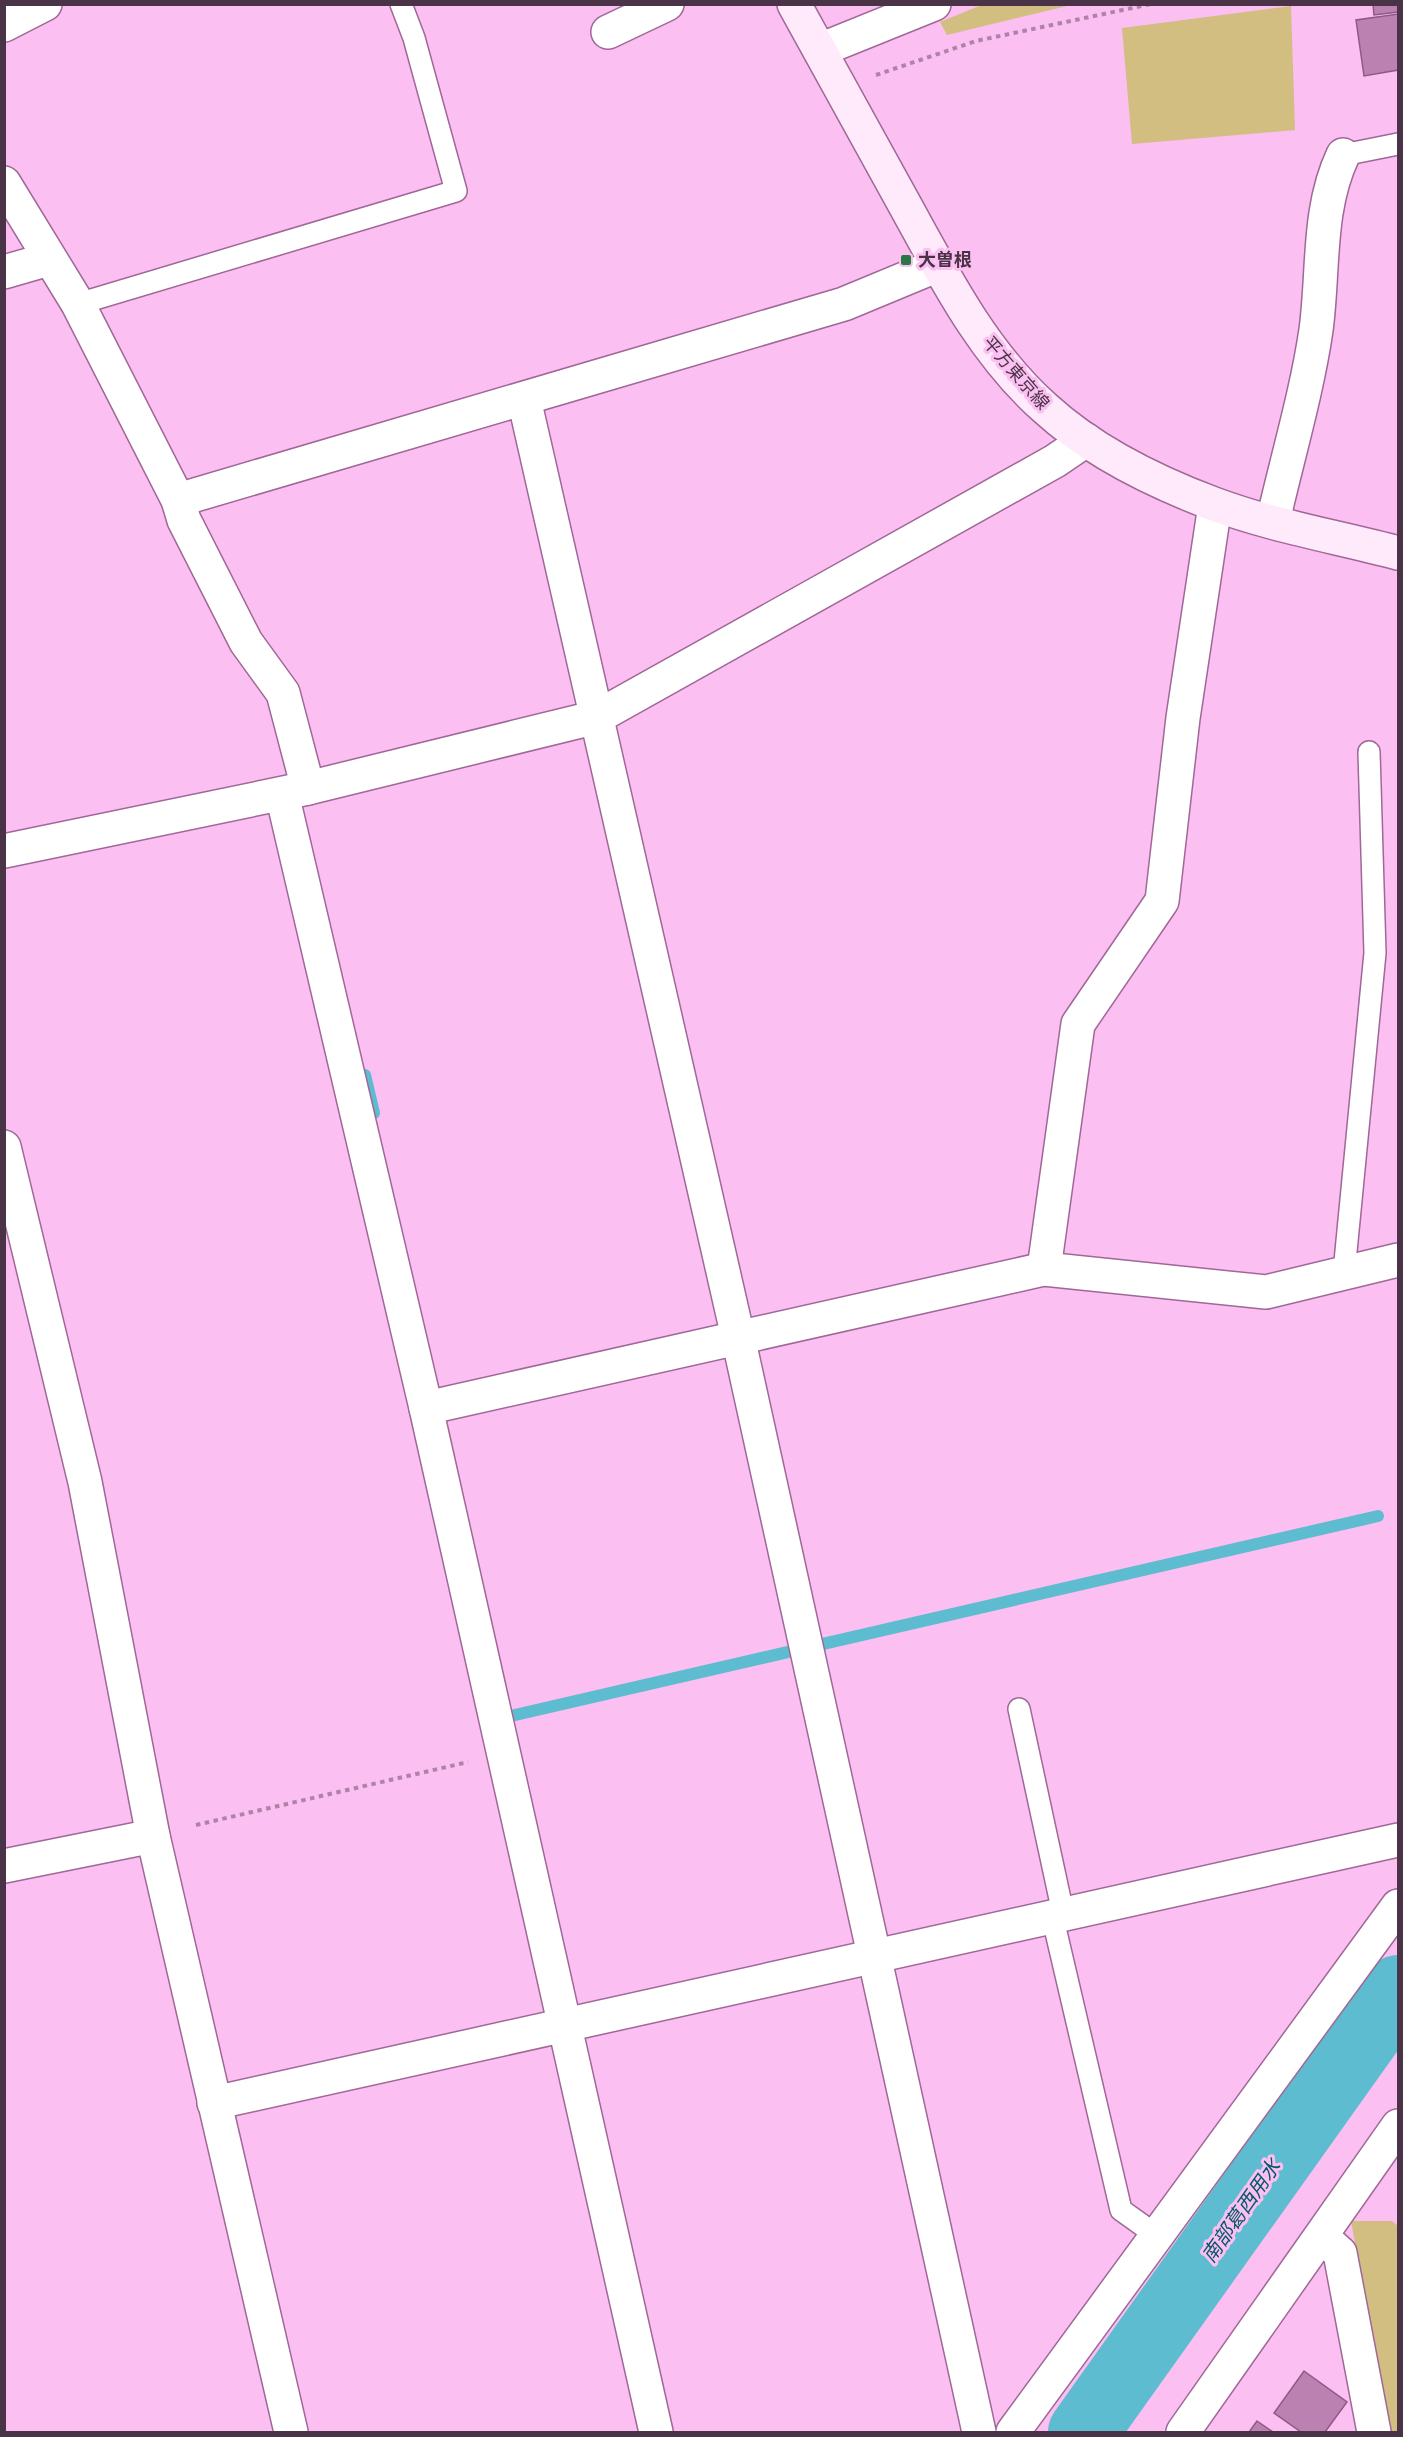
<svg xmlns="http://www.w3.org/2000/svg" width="1403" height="2437" viewBox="0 0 1403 2437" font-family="'Noto Serif','Noto Sans JP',serif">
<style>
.green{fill:#d2be80}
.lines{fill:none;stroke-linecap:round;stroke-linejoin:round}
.stream{stroke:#5dbccf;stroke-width:12}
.river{stroke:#5dbccf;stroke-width:70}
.building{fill:#ba81b1;stroke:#8f5986;stroke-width:1.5}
.service-casing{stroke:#9f6897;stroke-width:24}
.minor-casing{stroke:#9f6897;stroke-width:36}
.tertiary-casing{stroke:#9f6897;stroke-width:36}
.secondary-casing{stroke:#9f6897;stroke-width:36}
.path{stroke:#af83a8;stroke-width:4;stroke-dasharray:4.5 4.5;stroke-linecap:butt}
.service{stroke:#fff;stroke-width:21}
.minor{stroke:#fff;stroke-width:33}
.tertiary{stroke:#fff;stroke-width:33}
.secondary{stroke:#ffeafb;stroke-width:33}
.poi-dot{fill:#2a7746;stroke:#fbbff1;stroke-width:2}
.labels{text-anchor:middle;stroke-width:6;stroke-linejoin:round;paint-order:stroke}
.poi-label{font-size:18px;font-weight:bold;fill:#4b3347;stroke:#fbbff1;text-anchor:start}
.street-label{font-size:18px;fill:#4b3347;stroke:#fbbff1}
.water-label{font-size:20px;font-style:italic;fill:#045a68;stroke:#fbbff1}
</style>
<rect width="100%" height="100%" fill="#fbbff1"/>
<g class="green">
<polygon points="984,4 1071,4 1071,5 947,35 940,22"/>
<polygon points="1291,6 1295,130 1132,144 1122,28"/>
<polygon points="1351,2221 1392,2221 1398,2226 1398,2432 1390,2432"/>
</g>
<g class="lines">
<g class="stream">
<polyline points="365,1075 374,1113"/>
<polyline points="506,1717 1378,1516"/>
</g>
<polyline class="river" points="1083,2432 1398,1990"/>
</g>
<g class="building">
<polygon points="1373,4 1398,4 1398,12 1374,15"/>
<polygon points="1398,14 1398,70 1364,76 1356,20"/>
<polygon points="1304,2371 1347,2402 1325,2432 1301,2432 1274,2413"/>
<polygon points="1257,2421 1273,2432 1249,2432"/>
</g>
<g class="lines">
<defs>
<g id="service">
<polyline points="1343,155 1398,144"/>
<polyline points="78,304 456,191 414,38 401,4"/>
<polyline points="1344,1272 1375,953 1369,752"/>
<polyline points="1019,1709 1063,1913"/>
<polyline points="1052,1915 1121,2210 1156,2235"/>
</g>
<g id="minor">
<polyline points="4,25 45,4"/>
<polyline points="608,32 667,4"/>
<polyline points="820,50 934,4"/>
<polyline points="4,183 78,304 178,500 184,520 246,642 283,693 308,788"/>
<polyline points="4,272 49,259"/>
<polyline points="524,399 738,1337 979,2432"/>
<polyline points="178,500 844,304 938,265"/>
<path d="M1273 521C1287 459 1307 392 1316 330 1324 271 1317 210 1343 155"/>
<polyline points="282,794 426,1408 1044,1269 1266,1292 1398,1260"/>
<polyline points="4,851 308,788 597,717 1055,461 1086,440"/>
<polyline points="1044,1269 1078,1024 1162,901 1183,718 1215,505"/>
<polyline points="426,1408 656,2432"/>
<polyline points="214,2103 1398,1840"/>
<polyline points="1322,2237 1340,2253 1374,2432"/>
<polyline points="1013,2432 1398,1906"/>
<polyline points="1183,2432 1398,2126"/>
</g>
<g id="tertiary">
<polyline points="4,1147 85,1482 153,1836 291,2432"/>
<polyline points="4,1866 153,1836"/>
</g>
<path id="secondary" d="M794 4C832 72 869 140 906 207 945 278 984 354 1045 408 1092 451 1155 482 1214 504 1273 526 1338 537 1398 553"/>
</defs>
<use href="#service" class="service-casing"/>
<use href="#minor" class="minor-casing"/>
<use href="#tertiary" class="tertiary-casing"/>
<use href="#secondary" class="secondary-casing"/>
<g class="path">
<polyline points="876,75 976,41 1151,4"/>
<polyline points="196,1825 468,1762"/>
</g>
<use href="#service" class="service"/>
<use href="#minor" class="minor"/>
<use href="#tertiary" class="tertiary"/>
<use href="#secondary" class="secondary"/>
</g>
<rect class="poi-dot" x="900" y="254" width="12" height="12" rx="3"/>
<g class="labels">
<g class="poi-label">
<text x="918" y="266">大曽根</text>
</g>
<g class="street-label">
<text transform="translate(1016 373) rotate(49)" y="6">平方東京線</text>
</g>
<g class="water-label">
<text transform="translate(1241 2211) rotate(-55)" y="7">南部葛西用水</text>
</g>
</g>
<rect width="1403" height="2437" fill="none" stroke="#4b3347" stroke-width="12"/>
</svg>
